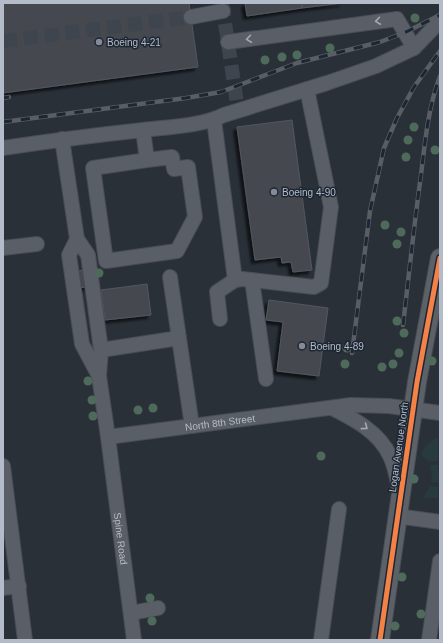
<svg xmlns="http://www.w3.org/2000/svg" width="443" height="643" viewBox="0 0 443 643" font-family="Helvetica,sans-serif">
<style>
.green{fill:#273a3e}
.building{fill:#444950;stroke:#52575f;filter:url(#shadow)}
.lines{fill:none;stroke-linecap:round;stroke-linejoin:round}
.minor-tunnel{stroke:#3f454e;stroke-width:14;stroke-dasharray:14 7;stroke-linecap:butt}
.minor-casing{stroke:#484c53;stroke-width:16}
.major-casing{stroke:#484c55;stroke-width:20}
.minor{stroke:#5a5e66;stroke-width:14}
.major{stroke:#5c6168;stroke-width:18}
.rail-casing{stroke:#595d64;stroke-width:4.5}
.rail{stroke:#1d2633;stroke-width:3;stroke-dasharray:9;stroke-linecap:butt}
.cycleway-casing{stroke:#1d2633;stroke-width:8}
.cycleway{stroke:#f48246;stroke-width:5}
.tree{fill:#4e6a5a}
.oneway{stroke:#a2a9b5}
.poi-dot{fill:#848b96;stroke:#1d2633;stroke-width:1.5}
.labels{text-anchor:middle;stroke-width:3;stroke-linejoin:round;paint-order:stroke}
.poi-label{font-size:10px;fill:#b4bcc9;stroke:#1d2633;text-anchor:start}
.street-label{font-size:10px;fill:#b4bcc9;stroke:#1d2633}
</style>
<defs>
<filter id="shadow"><feDropShadow dx="-3.5" dy="3.5" stdDeviation="1" flood-color="#0009"/></filter>
</defs>
<rect width="100%" height="100%" fill="#2a3038"/>
<g class="green">
<path d="M438 438V461H428L421 455C425 446 429 441 438 438Z"/>
<polygon points="430,465 438,465 439,483 431,482 432,474"/>
<polygon points="430,486 438,487 438,498 423,498"/>
</g>
<g class="building">
<polygon points="3,3 189,3 198,67 3,93"/>
<polygon points="245,3 302,3 302,8 247,16"/>
<polygon points="302,3 343,3 302,8"/>
<polygon points="292,120 312,270 293,272 291,262 282,263 281,257 255,260 237,127"/>
<polygon points="86,270 88,287 77,288 75,271"/>
<polygon points="147,284 151,315 105,320 101,290"/>
<polygon points="269,300 328,308 319,376 277,371 283,322 266,320"/>
</g>
<g class="lines">
<g class="minor-tunnel">
<polyline points="222,3 238,110"/>
<polyline points="3,41 191,17"/>
</g>
<defs>
<g id="minor">
<polyline points="191,17 223,11"/>
<polyline points="228,42 397,19 414,48"/>
<polyline points="214,120 235,280 243,279 314,287 321,283 331,207 307,89"/>
<polyline points="143,130 147,160 93,168 106,261 177,251 195,217 188,167 174,169 172,157 147,160"/>
<polyline points="62,139 77,239"/>
<path d="M3 148C50 141 96 135 143 130 168 127 202 126 224 115L327 83 376 66 414 48 440 21"/>
<polygon points="77,239 88,255 101,350 99,376 82,344 69,255"/>
<polyline points="3,248 37,244"/>
<polyline points="170,277 192,426"/>
<polyline points="252,280 266,379"/>
<polyline points="220,319 217,292 235,280"/>
<polyline points="101,350 179,338"/>
<path id="s1" d="M99 376 108 437 134 640"/>
<path d="M332 408C354 419 379 432 390 456 395 466 397 478 399 489"/>
<path id="s2" d="M108 437 351 405 389 406 440 413"/>
<polyline points="3,466 25,640"/>
<polyline points="397,516 440,522"/>
<polyline points="3,588 19,586"/>
<polyline points="131,613 158,608"/>
<polyline points="321,640 339,509"/>
<polyline points="429,640 440,561"/>
</g>
<polyline id="major" points="380,640 417,382 440,258"/>
</defs>
<use href="#minor" class="minor-casing"/>
<use href="#major" class="major-casing"/>
<use href="#minor" class="minor"/>
<use href="#major" class="major"/>
<defs>
<g id="rail">
<polyline points="3,98 9,97"/>
<polyline points="3,122 186,98 221,92 297,63 380,42 406,32 440,15"/>
<path d="M403 325C409 275 414 225 421 175 425 142 428 108 440 76"/>
<polyline points="352,353 370,211 384,148 397,118 414,87 440,51"/>
</g>
</defs>
<use href="#rail" class="rail-casing"/>
<use href="#rail" class="rail"/>
<defs>
<polyline id="cycleway" points="380,640 417,382 440,258"/>
</defs>
<use href="#cycleway" class="cycleway-casing"/>
<use href="#cycleway" class="cycleway"/>
</g>
<g class="tree">
<circle cx="415" cy="18" r="4.5"/>
<circle cx="330" cy="48" r="4.5"/>
<circle cx="297" cy="55" r="4.5"/>
<circle cx="282" cy="57" r="4.5"/>
<circle cx="265" cy="60" r="4.5"/>
<circle cx="414" cy="127" r="4.5"/>
<circle cx="408" cy="140" r="4.5"/>
<circle cx="435" cy="150" r="4.5"/>
<circle cx="406" cy="157" r="4.5"/>
<circle cx="385" cy="225" r="4.5"/>
<circle cx="401" cy="232" r="4.5"/>
<circle cx="397" cy="244" r="4.5"/>
<circle cx="99" cy="273" r="4.5"/>
<circle cx="397" cy="321" r="4.5"/>
<circle cx="404" cy="333" r="4.5"/>
<circle cx="347" cy="348" r="4.5"/>
<circle cx="399" cy="353" r="4.5"/>
<circle cx="432" cy="361" r="4.5"/>
<circle cx="345" cy="364" r="4.5"/>
<circle cx="393" cy="364" r="4.5"/>
<circle cx="382" cy="367" r="4.5"/>
<circle cx="88" cy="381" r="4.5"/>
<circle cx="92" cy="400" r="4.5"/>
<circle cx="153" cy="408" r="4.5"/>
<circle cx="138" cy="410" r="4.5"/>
<circle cx="93" cy="416" r="4.5"/>
<circle cx="321" cy="456" r="4.5"/>
<circle cx="414" cy="479" r="4.5"/>
<circle cx="402" cy="577" r="4.5"/>
<circle cx="150" cy="598" r="4.5"/>
<circle cx="421" cy="614" r="4.5"/>
<circle cx="152" cy="621" r="4.5"/>
<circle cx="395" cy="626" r="4.5"/>
</g>
<defs><path id="oneway-chevron" d="M-2-3.5L2.5 0L-2 3.5" fill="none" stroke-width="1.6" stroke-linecap="round" stroke-linejoin="round"/></defs>
<g class="oneway">
<use href="#oneway-chevron" transform="translate(378 21) rotate(172)"/>
<use href="#oneway-chevron" transform="translate(249 39) rotate(172)"/>
<use href="#oneway-chevron" transform="translate(365 427) rotate(37)"/>
</g>
<g class="poi-dot">
<circle cx="99" cy="42" r="4"/>
<circle cx="274" cy="192" r="4"/>
<circle cx="302" cy="346" r="4"/>
</g>
<g class="labels">
<g class="poi-label">
<text x="107" y="46">Boeing 4-21</text>
<text x="282" y="196">Boeing 4-90</text>
<text x="310" y="350">Boeing 4-89</text>
</g>
<g class="street-label">
<text dy="4" stroke="none"><textPath href="#s2" startOffset="113">North 8th Street</textPath></text>
<text transform="translate(398 447) rotate(-82)" y="4">Logan Avenue North</text>
<text dy="4" stroke="none"><textPath href="#s1" startOffset="164">Spine Road</textPath></text>
</g>
</g>
<rect width="443" height="643" fill="none" stroke="#b4bcc9" stroke-width="8"/>
</svg>
